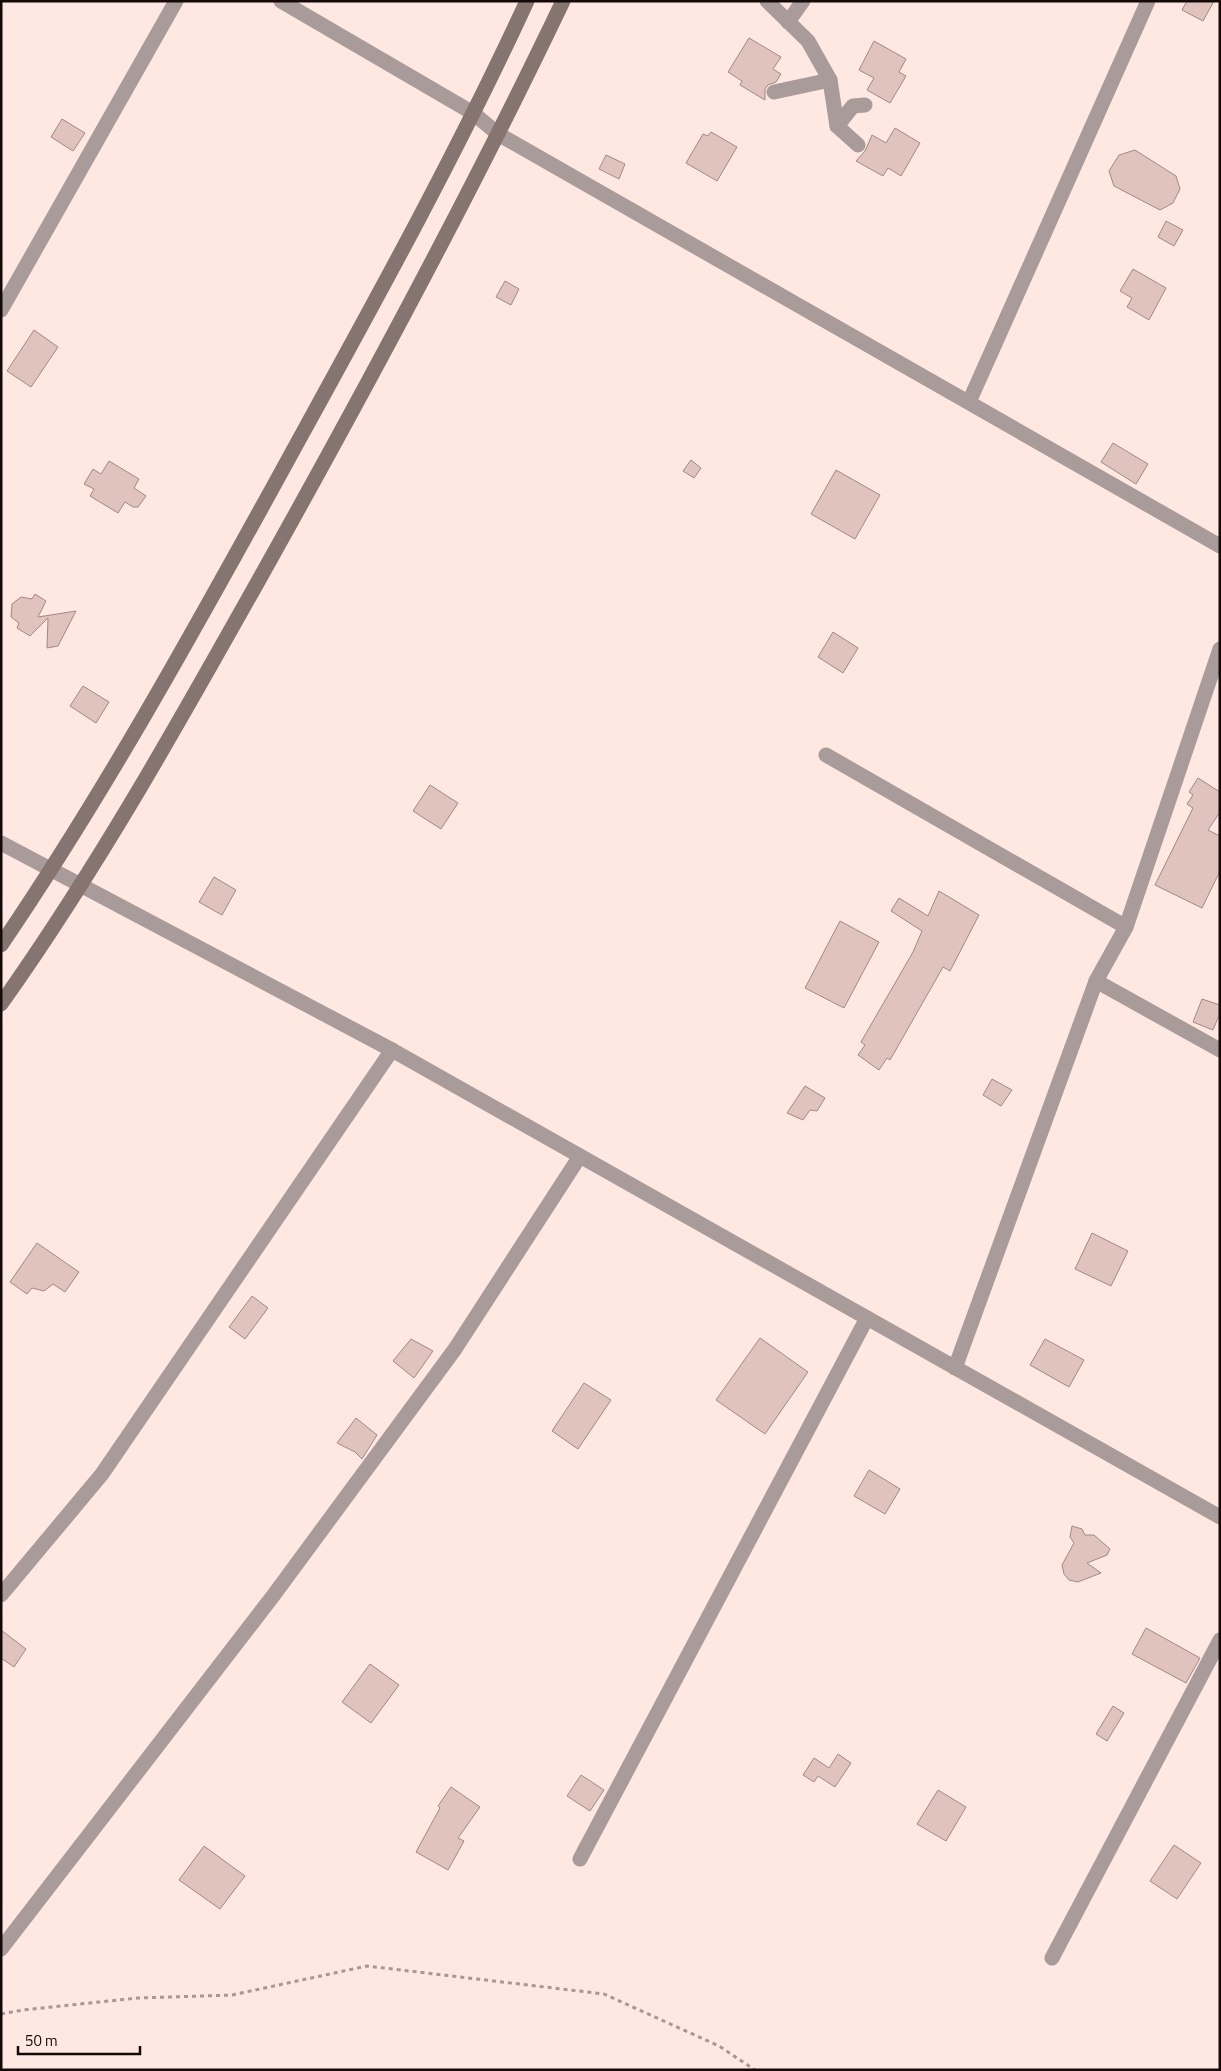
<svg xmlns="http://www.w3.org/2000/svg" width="1221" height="2071" viewBox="0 0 1221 2071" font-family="'Titillium Web',sans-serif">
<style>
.building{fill:#e0c3bd;stroke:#a38883}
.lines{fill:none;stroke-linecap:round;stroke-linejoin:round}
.path{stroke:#a99793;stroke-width:3;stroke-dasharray:4 4;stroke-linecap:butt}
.street{stroke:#a89b99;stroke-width:15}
.secondary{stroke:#867471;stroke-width:15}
</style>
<rect width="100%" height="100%" fill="#ffe7e2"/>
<g class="building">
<polygon points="1187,1 1214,1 1203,21 1182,10"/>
<polygon points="749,38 781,57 773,69 781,74 776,82 768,85 765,89 765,100 740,85 742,81 728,72"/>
<polygon points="874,41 906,59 899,72 906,76 890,103 867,90 874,78 859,70"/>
<polygon points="62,119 85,133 73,151 51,137"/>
<polygon points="895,128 920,143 901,176 888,168 883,176 856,161 865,151 872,135 886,143"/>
<polygon points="711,132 737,147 717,181 686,163 703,134 708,136"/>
<polygon points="1135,150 1176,176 1180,189 1173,203 1160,210 1114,186 1109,171 1119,155"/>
<polygon points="606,155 625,164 619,179 599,169"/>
<polygon points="1166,221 1183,230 1174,246 1158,237"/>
<polygon points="1133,269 1166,288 1149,320 1127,307 1132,298 1120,291"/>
<polygon points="505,281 519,289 511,305 496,297"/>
<polygon points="34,330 58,347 31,387 7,371"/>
<polygon points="1113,443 1148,464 1136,484 1101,462"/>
<polygon points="691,460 701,468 694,478 683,471"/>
<polygon points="109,461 139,479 134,488 146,496 138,507 133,507 125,502 118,513 90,496 94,489 84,484 93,469 101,474"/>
<polygon points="836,470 880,495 855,539 811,514"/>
<polygon points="35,594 46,601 38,617 76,611 58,646 47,648 48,618 30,636 17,628 19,623 11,617 12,604 21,597 32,599"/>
<polygon points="833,632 858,648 843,673 818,657"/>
<polygon points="83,686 109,702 96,723 70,706"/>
<polygon points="1198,778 1220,792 1220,812 1208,830 1220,836 1220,871 1202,908 1155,885 1193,808 1187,804 1193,795 1189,792"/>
<polygon points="430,785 458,803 441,829 413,811"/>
<polygon points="214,877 236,890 222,915 199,902"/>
<polygon points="939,891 979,915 950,971 943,967 890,1060 887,1058 879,1070 858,1055 865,1045 861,1042 913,952 922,931 891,911 899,898 928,916"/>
<polygon points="840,921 879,942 844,1008 805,988"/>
<polygon points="1202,999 1220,1005 1220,1013 1213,1030 1193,1022"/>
<polygon points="992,1079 1012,1090 1001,1106 983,1095"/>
<polygon points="805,1086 825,1098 817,1111 810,1110 803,1120 787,1113"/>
<polygon points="1092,1233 1128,1251 1111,1286 1075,1269"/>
<polygon points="37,1243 79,1272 65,1292 53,1284 44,1291 32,1288 27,1294 10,1282"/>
<polygon points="252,1296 268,1308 245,1339 229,1327"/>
<polygon points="760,1338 808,1372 765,1434 716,1400"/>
<polygon points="411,1339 433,1351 414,1378 393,1361"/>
<polygon points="1045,1339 1084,1360 1069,1387 1030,1365"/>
<polygon points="584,1383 611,1400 578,1449 552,1431"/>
<polygon points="356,1418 377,1435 362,1459 355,1452 337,1443"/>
<polygon points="869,1470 900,1489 885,1514 854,1496"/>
<polygon points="1072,1526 1082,1529 1085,1535 1094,1535 1110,1549 1107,1555 1087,1563 1101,1573 1078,1582 1069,1580 1064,1574 1062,1565 1074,1543 1070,1537"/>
<polygon points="1146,1628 1200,1658 1186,1683 1132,1654"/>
<polygon points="1,1630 26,1649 14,1667 1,1658"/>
<polygon points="370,1664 399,1685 371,1723 342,1702"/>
<polygon points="1113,1706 1124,1713 1107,1741 1096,1734"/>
<polygon points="838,1754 851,1763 835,1787 818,1776 814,1782 803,1775 814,1758 829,1768"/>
<polygon points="581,1775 604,1790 590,1811 567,1796"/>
<polygon points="451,1787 480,1807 458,1838 464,1841 448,1870 416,1852 440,1808 438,1806"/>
<polygon points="938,1790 966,1807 946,1841 917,1824"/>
<polygon points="1174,1845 1201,1863 1177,1899 1150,1881"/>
<polygon points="204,1846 245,1876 220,1909 179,1880"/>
</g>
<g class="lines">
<polyline class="path" points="1,2014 23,2010 138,1998 232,1995 367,1966 604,1994 719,2046 755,2070"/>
<g class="street">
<polyline points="281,1 473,113 498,134 1220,546"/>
<polyline points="767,1 808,41 830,80 837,126 858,145"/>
<polyline points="788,22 803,1"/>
<polyline points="774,92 830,80"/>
<polyline points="837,126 853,106 865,105"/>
<polyline points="1,310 176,1"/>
<polyline points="969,402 1148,1"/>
<polyline points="826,755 1126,927"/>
<polyline points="1,843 392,1050 1220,1517"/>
<polyline points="1096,981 1220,1050"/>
<polyline points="955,1368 1096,981 1126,927 1220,649"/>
<polyline points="1,1595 102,1474 392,1050"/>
<polyline points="580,1859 867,1318"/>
<polyline points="1,1949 273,1596 455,1349 580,1156"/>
<polyline points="1052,1958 1220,1640"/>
</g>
<g class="secondary">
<path d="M1 945C103 795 191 636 278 478 364 321 452 164 527 1"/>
<path d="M1 1004C99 866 182 717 265 569 369 383 471 194 563 1"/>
</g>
</g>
<rect width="1221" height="2071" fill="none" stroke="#140b09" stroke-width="5"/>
<path d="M18 2046v8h122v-8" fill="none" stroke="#140b09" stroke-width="2.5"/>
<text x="25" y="2046" font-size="15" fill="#140b09" stroke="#ffe7e2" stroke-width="4" paint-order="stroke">50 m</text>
</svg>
